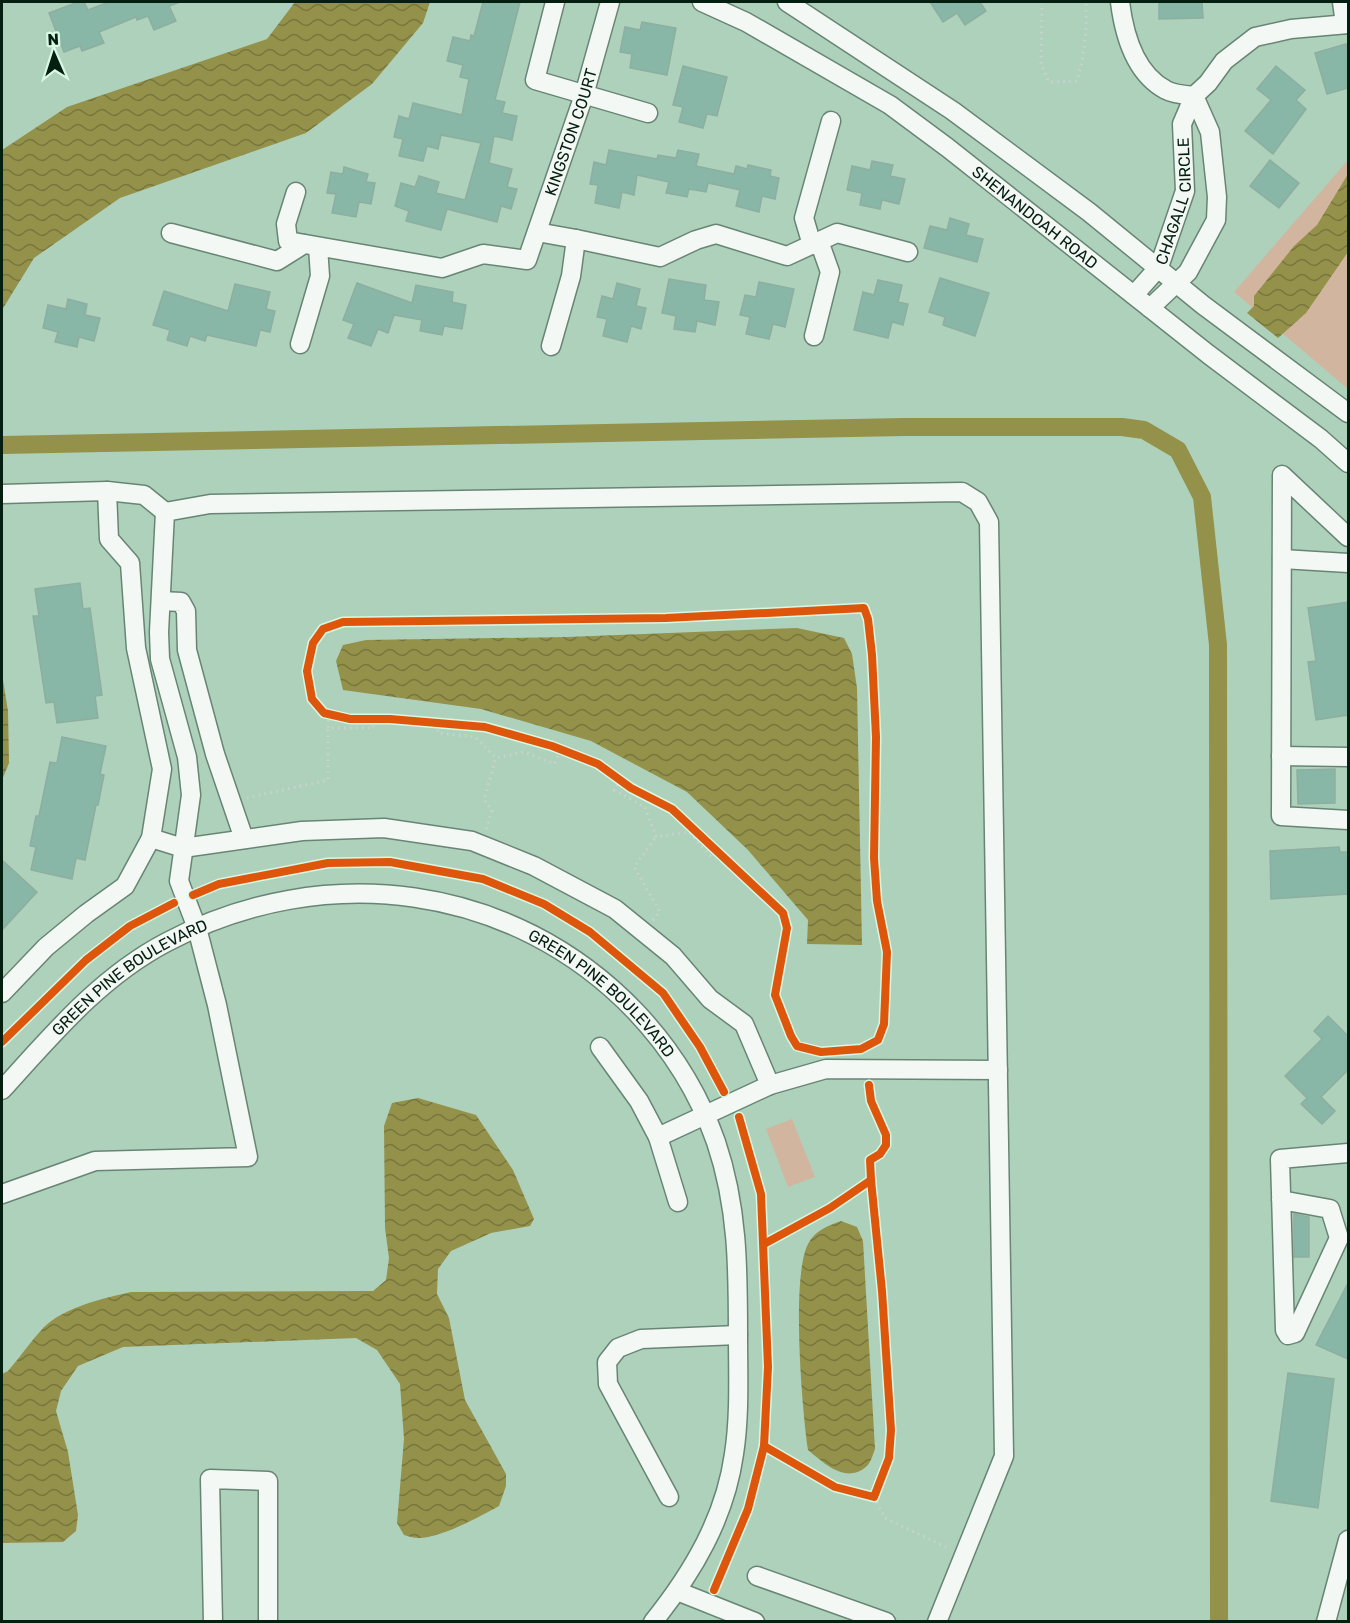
<svg xmlns="http://www.w3.org/2000/svg" width="1350" height="1623" viewBox="0 0 1350 1623" font-family="Rubik,sans-serif">
<style>
.green{fill:#d2b59e}
.water{fill:url(#water-waves)}
.lines{fill:none;stroke-linecap:round;stroke-linejoin:round}
.canal{stroke:#94914a;stroke-width:18}
.building{fill:#88b6a7;stroke:#8eaea0;stroke-width:1.5}
.minor-casing{stroke:#688574;stroke-width:21}
.path{stroke:#c8d4cc;stroke-width:3;stroke-dasharray:1.5 4.5;stroke-linecap:butt}
.minor{stroke:#f3f8f5;stroke-width:18}
.cycleway-casing{stroke:#d9f8e4;stroke-width:11}
.cycleway{stroke:#dd560c;stroke-width:8}
.labels{text-anchor:middle;stroke-width:4.5;stroke-linejoin:round;paint-order:stroke}
.street-label{font-size:16px;fill:#041e10;stroke:#d9f8e4}
</style>
<defs>
<pattern id="water-waves" width="16" height="10" patternUnits="userSpaceOnUse" patternTransform="scale(1.5)"><rect width="16" height="10" fill="#94914a"/><path d="M0 5q4-4 8 0t8 0" fill="none" stroke="#77763c"/></pattern>
</defs>
<rect width="100%" height="100%" fill="#aed1bc"/>
<g class="green">
<polygon points="1348,160 1348,389 1234,292"/>
<polygon points="792,1119 815,1177 788,1187 766,1129"/>
</g>
<g class="water">
<polygon points="295,2 430,2 423,23 372,84 306,133 120,198 34,258 2,310 2,150 67,107 267,39"/>
<polygon points="1348,174 1348,252 1306,313 1278,338 1247,313 1254,306 1254,296 1294,246 1317,225"/>
<polygon points="797,628 844,638 852,654 857,688 862,945 807,944 808,920 748,850 687,792 591,741 481,709 343,690 336,661 343,645 366,640 567,637"/>
<polygon points="2,674 8,711 9,763 2,780"/>
<path d="M418 1098 476 1115 513 1170 534 1219 530 1226 491 1233 451 1251 438 1269 437 1294 449 1318 465 1400 506 1474V1486L499 1506C479 1517 441 1538 418 1538 414 1538 408 1536 404 1535L397 1523 404 1439 400 1384 377 1350 356 1338 123 1347 78 1366 61 1391 56 1411 68 1452 78 1515 76 1531 63 1542 2 1543V1374L8 1371C20 1357 31 1341 44 1327 65 1307 104 1298 131 1292L373 1291 386 1280 389 1258 385 1228 384 1126 392 1103Z"/>
<path d="M841 1221 857 1227 863 1241 875 1449C873 1454 871 1462 867 1466 846 1485 824 1463 808 1450 802 1409 791 1277 808 1244 815 1230 828 1226 841 1221Z"/>
</g>
<g class="lines">
<polyline class="canal" points="2,445 904,427 1122,427 1144,430 1178,450 1202,497 1218,645 1219,1622"/>
</g>
<g class="building">
<polygon points="78,2 84,2 88,10 109,2 180,2 169,6 176,21 154,30 148,16 137,20 136,17 99,32 104,43 82,51 80,46 64,52 49,13"/>
<polygon points="483,2 520,2 495,100 505,102 502,113 517,116 512,140 494,136 489,163 512,169 507,187 517,189 511,209 501,206 497,222 447,209 441,230 406,221 409,211 395,206 401,183 415,187 419,176 439,182 436,193 465,200 481,143 441,135 438,149 427,146 423,161 399,156 403,139 394,137 399,116 409,119 413,103 462,115 469,79 460,77 463,65 447,61 453,37 470,41 471,35 474,36"/>
<polygon points="930,2 980,2 986,11 965,25 957,13 943,22"/>
<polygon points="1159,2 1202,2 1203,18 1159,19"/>
<polygon points="642,22 676,28 667,75 630,68 632,54 620,52 625,27 640,30"/>
<polygon points="1346,44 1348,55 1348,88 1327,94 1315,53"/>
<polygon points="683,66 727,77 717,116 707,114 703,128 679,122 683,107 673,105"/>
<polygon points="1276,66 1305,90 1296,100 1306,109 1273,154 1245,131 1271,100 1257,89"/>
<polygon points="609,150 657,159 658,155 676,158 678,150 699,154 696,166 734,174 736,166 747,169 748,165 771,170 770,176 779,178 775,199 762,196 759,212 736,206 740,190 708,183 706,192 689,189 687,197 666,193 669,182 637,175 634,195 622,192 619,208 595,203 598,185 590,184 594,162 606,165"/>
<polygon points="1270,160 1299,183 1279,208 1250,186"/>
<polygon points="872,161 893,165 890,176 905,179 899,204 882,200 880,209 860,205 862,193 847,190 852,166 870,170"/>
<polygon points="344,167 368,174 366,182 375,183 371,204 359,202 356,217 332,213 336,194 327,193 331,172 343,174"/>
<polygon points="950,218 969,224 966,235 983,239 977,262 924,248 930,226 947,230"/>
<polygon points="940,278 989,293 975,336 943,325 945,317 929,312"/>
<polygon points="669,279 706,285 704,300 719,302 715,325 697,321 695,332 674,329 676,316 662,313"/>
<polygon points="878,280 902,285 898,302 908,304 903,325 892,322 888,338 854,330 863,292 874,295"/>
<polygon points="759,282 794,289 785,327 773,324 769,339 746,334 750,317 740,315 745,295 756,297"/>
<polygon points="357,283 412,303 416,285 453,292 452,302 466,305 462,329 444,326 442,335 420,331 422,320 394,315 388,333 378,329 371,346 348,338 354,324 343,320"/>
<polygon points="617,283 640,289 636,306 646,308 641,329 631,326 627,342 603,336 607,319 597,317 602,296 613,299"/>
<polygon points="235,284 270,292 266,309 275,311 270,332 260,330 256,346 207,335 205,341 190,336 187,346 167,340 170,330 153,325 164,291 228,311"/>
<polygon points="68,299 87,304 85,315 100,318 94,341 79,337 77,347 55,342 58,332 43,328 48,305 66,309"/>
<polygon points="80,583 83,609 90,608 102,695 95,696 98,718 57,723 54,702 46,703 33,616 39,616 35,589"/>
<polygon points="1348,602 1348,715 1316,720 1308,662 1316,661 1308,608"/>
<polygon points="62,737 106,746 100,774 104,775 98,805 96,805 85,860 76,858 72,879 31,870 36,847 30,846 36,816 39,816 50,762 57,763"/>
<polygon points="1335,769 1335,803 1298,804 1297,770"/>
<polygon points="1339,847 1340,852 1348,852 1348,894 1271,899 1270,851"/>
<polygon points="2,860 37,892 2,930"/>
<polygon points="1328,1016 1348,1036 1348,1070 1321,1097 1335,1111 1322,1124 1301,1104 1307,1098 1285,1076 1322,1039 1314,1031"/>
<polygon points="1294,1214 1309,1217 1309,1257 1294,1257"/>
<polygon points="1348,1283 1348,1359 1316,1345"/>
<polygon points="1288,1373 1334,1379 1318,1508 1271,1501"/>
</g>
<g class="lines">
<defs>
<g id="minor">
<polyline points="555,2 535,80 648,113"/>
<path id="s1" d="M702 2 746 22 890 105 948 148 1208 354 1321 439 1348 463"/>
<polyline points="787,2 953,111 1089,212 1203,305 1348,413"/>
<path d="M1120 2C1124 34 1134 73 1166 90 1173 94 1185 95 1194 96"/>
<polyline points="1342,2 1345,24"/>
<path id="s2" d="M296 192 286 224 288 241 442 268 483 254 527 260 584 95 610 2"/>
<polyline points="537,232 576,239 571,276 551,346"/>
<polyline points="171,233 277,261 304,244"/>
<polyline points="576,239 660,257 696,240 716,234 787,256 837,233 908,252"/>
<polyline points="812,245 804,218 831,121"/>
<path id="s3" d="M1134 295 1159 267 1185 191 1182 124 1194 96 1208 83 1224 61 1255 37 1291 29 1348 24"/>
<polyline points="1150,308 1188,272 1216,220 1217,197 1210,132 1194,96"/>
<polyline points="814,336 830,272 819,241"/>
<polyline points="300,344 320,276 318,247"/>
<polyline points="2,494 107,491 144,495 165,512"/>
<polyline points="1348,537 1282,475 1281,816 1348,820"/>
<polyline points="1282,559 1348,563"/>
<polyline points="161,601 181,602 186,611 187,650 215,754 244,839"/>
<polyline points="1281,756 1348,757"/>
<polyline points="151,838 183,848 302,831 384,828 472,841 534,866 615,909 673,956 710,999 744,1024 770,1085"/>
<polyline points="2,993 46,947 86,914 125,886 151,838 162,769 136,648 130,563 109,539 107,491"/>
<polyline points="600,1047 639,1101 658,1137 678,1202"/>
<path id="s4" d="M2 1090C52 1035 100 977 167 942 324 859 513 883 636 1012 671 1049 699 1094 716 1142 738 1207 738 1268 738 1336 738 1375 740 1415 734 1454 725 1518 693 1572 653 1622"/>
<polyline points="658,1137 770,1085 826,1069 998,1070"/>
<polyline points="2,1194 95,1161 248,1157 217,1005 197,928 179,881 191,795 187,757 160,659 159,632 165,512 210,504 962,492 978,502 989,522 1004,1456 937,1622"/>
<polyline points="1281,1200 1330,1209 1339,1238 1295,1333 1288,1335 1285,1330 1280,1159 1348,1153"/>
<polyline points="669,1497 608,1384 607,1362 618,1348 641,1339 738,1335"/>
<polyline points="757,1576 886,1622"/>
<polyline points="677,1591 755,1622"/>
<polyline points="213,1622 210,1479 268,1481 268,1622"/>
<polyline points="1326,1622 1348,1540"/>
</g>
</defs>
<use href="#minor" class="minor-casing"/>
<g class="path">
<path d="M1042 2 1041 64 1049 82 1077 81C1085 55 1087 28 1086 2"/>
<polyline points="329,714 328,728 373,728 374,719"/>
<polyline points="437,724 438,733 475,737 496,758 524,752 554,764 562,750"/>
<polyline points="621,780 614,790 645,807 656,837 689,832 711,857 719,852"/>
<polyline points="247,798 328,780 328,728"/>
<polyline points="486,829 492,811 484,799 496,758"/>
<polyline points="653,920 660,912 634,867 656,837"/>
<polyline points="874,1497 885,1518 948,1548"/>
</g>
<use href="#minor" class="minor"/>
<defs>
<g id="cycleway">
<polygon points="864,608 868,619 872,655 876,737 874,858 877,901 887,952 884,1024 878,1040 861,1049 821,1052 797,1046 791,1036 775,995 787,928 783,913 672,809 631,788 598,764 552,746 485,727 390,719 350,719 324,713 312,699 307,671 313,643 323,629 343,622 666,618"/>
<polyline points="193,895 219,884 328,863 390,862 483,879 544,904 590,932 663,993 700,1047 724,1092"/>
<polyline points="2,1042 86,960 130,926 174,903"/>
<polyline points="764,1244 830,1208 871,1180"/>
<polyline points="764,1446 835,1487 874,1497 889,1458 891,1430 882,1291 871,1180 870,1160 880,1154 886,1145 886,1135 871,1101 869,1085"/>
<polyline points="714,1590 748,1509 764,1446 768,1367 761,1194 739,1117"/>
</g>
</defs>
<use href="#cycleway" class="cycleway-casing"/>
<use href="#cycleway" class="cycleway"/>
</g>
<g class="labels">
<g class="street-label">
<text dy="6" stroke="none"><textPath href="#s2" startOffset="430">KINGSTON COURT</textPath></text>
<text dy="6" stroke="none"><textPath href="#s3" startOffset="106">CHAGALL CIRCLE</textPath></text>
<text dy="6" stroke="none"><textPath href="#s1" startOffset="398">SHENANDOAH ROAD</textPath></text>
<text dy="6" stroke="none"><textPath href="#s4" startOffset="172">GREEN PINE BOULEVARD</textPath></text>
<text dy="6" stroke="none"><textPath href="#s4" startOffset="694">GREEN PINE BOULEVARD</textPath></text>
</g>
</g>
<rect width="1350" height="1623" fill="none" stroke="#041e10" stroke-width="6"/>
<g transform="translate(54 54) rotate(357)" stroke="#d9f8e4" stroke-width="4.5" paint-order="stroke">
<path d="M0-4.5L10 22L0 15L-10 22Z" fill="#041e10"/>
<text y="-9" font-size="16" font-weight="bold" text-anchor="middle" fill="#041e10">N</text>
</g>
</svg>
